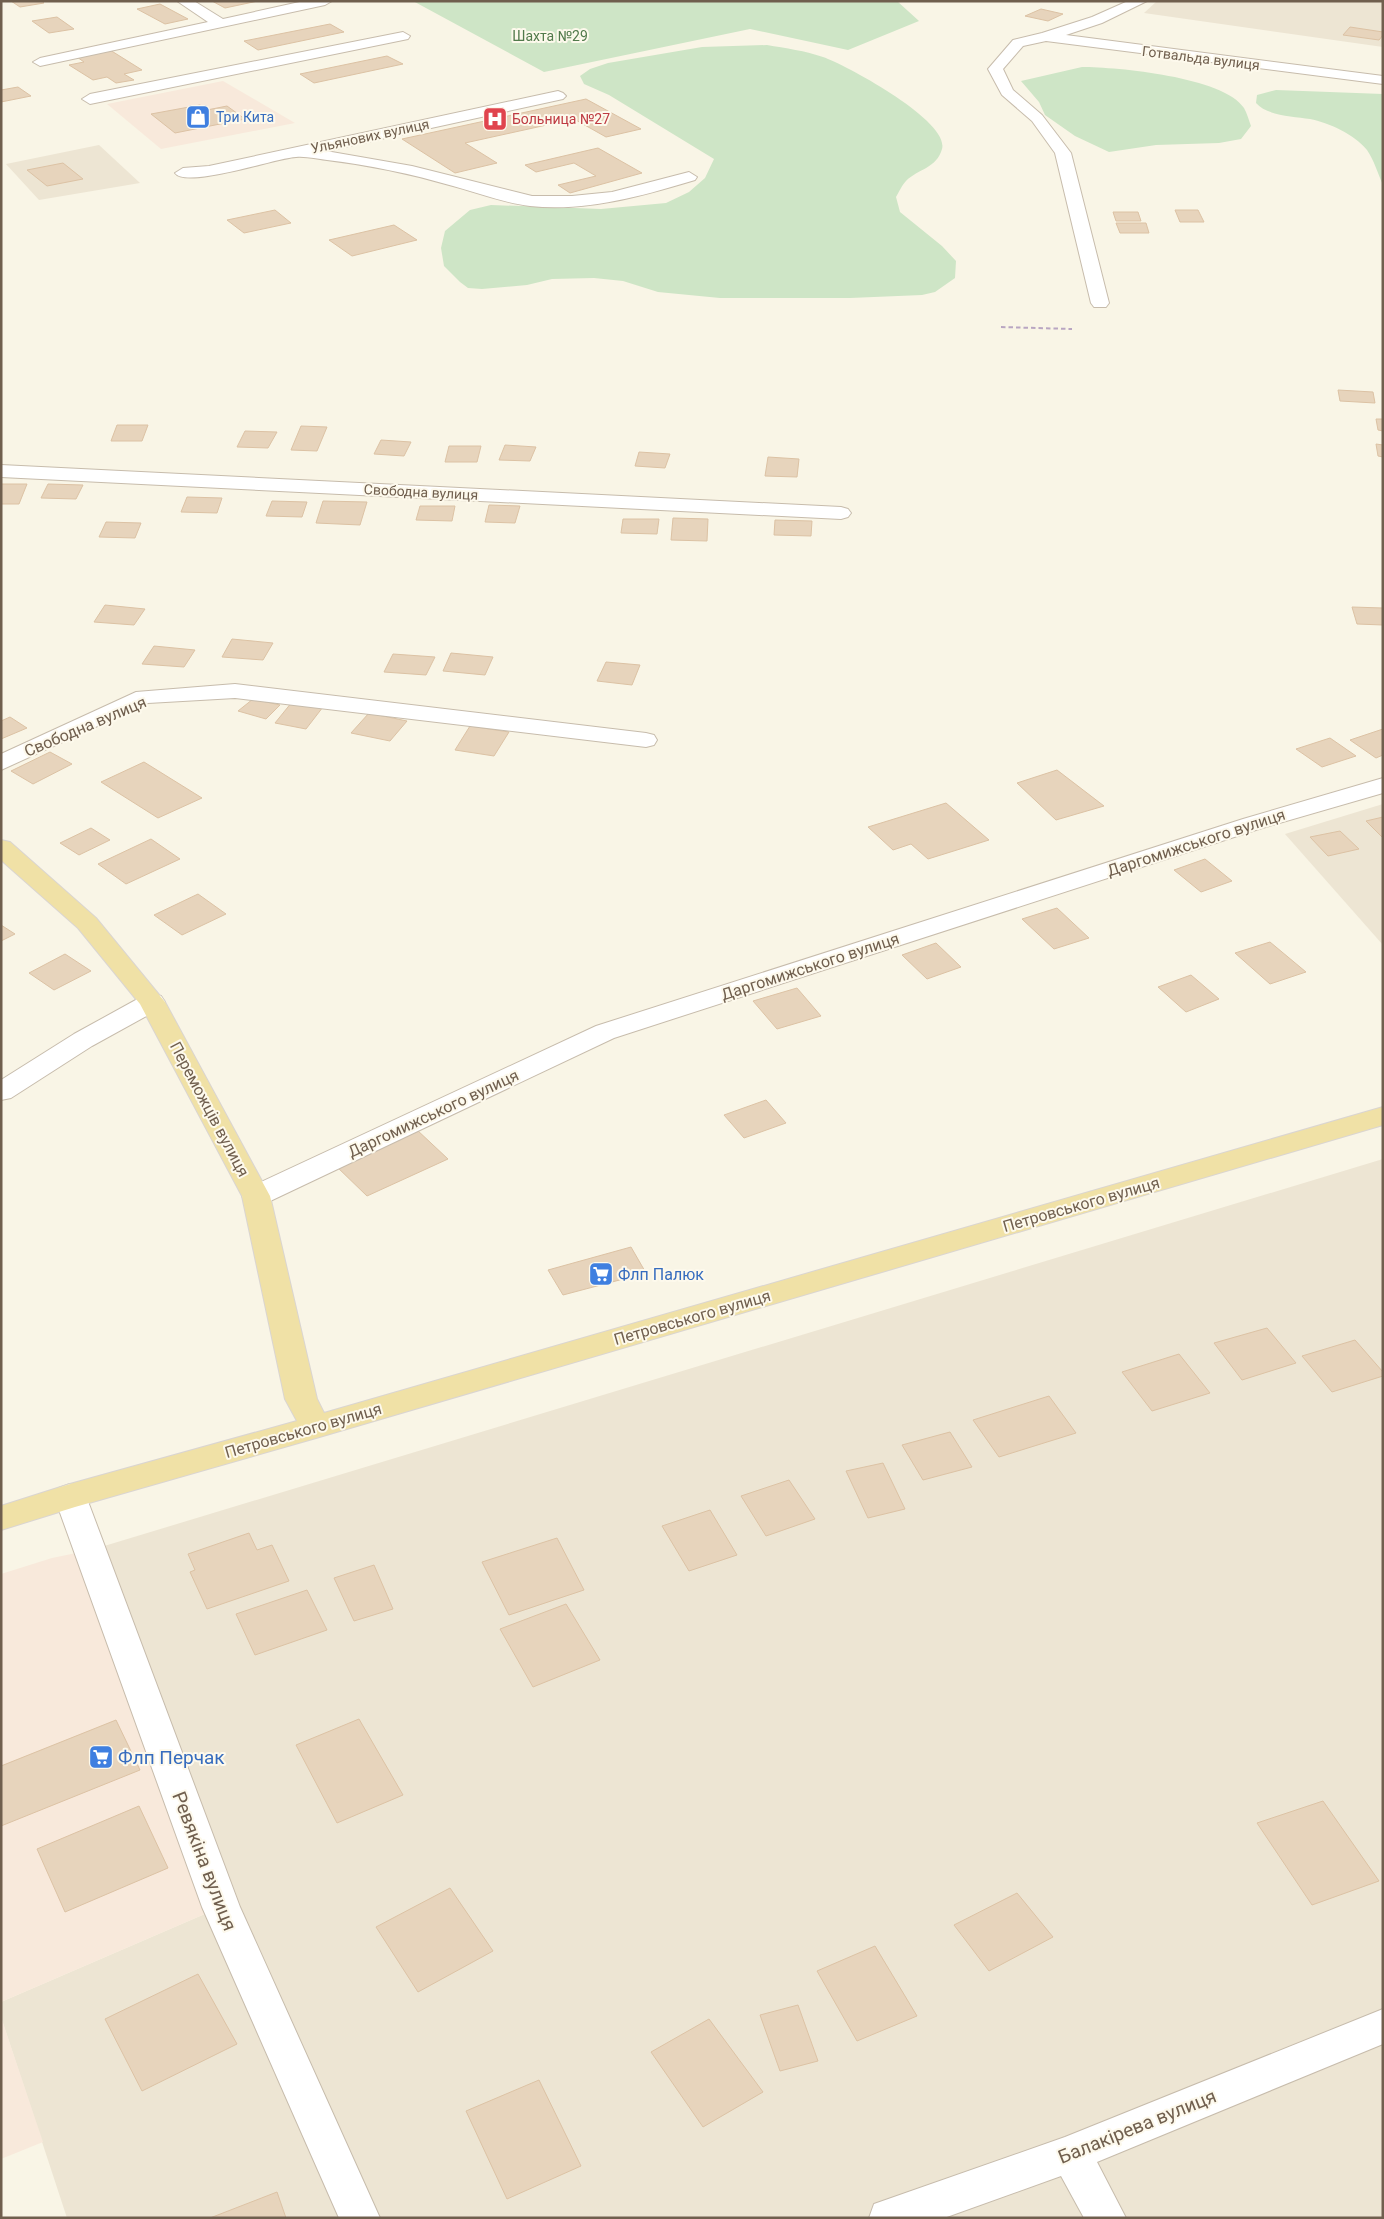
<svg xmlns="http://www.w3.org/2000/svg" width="1384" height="2219" viewBox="0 0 1384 2219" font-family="Roboto,sans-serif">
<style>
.residential{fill:#ede5d3}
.commercial{fill:#f8e9db}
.green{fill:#cee5c6}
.building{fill:#e7d4bc;stroke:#dcc2a4}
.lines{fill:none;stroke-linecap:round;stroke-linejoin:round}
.minor-casing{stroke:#c7bcac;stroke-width:2}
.major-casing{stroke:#dad5d1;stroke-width:2}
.minor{fill:#fff;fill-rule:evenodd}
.major{fill:#f0e1a6;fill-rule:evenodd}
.rail{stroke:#b9a6c2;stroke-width:2;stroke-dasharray:4.5 3;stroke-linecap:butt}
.labels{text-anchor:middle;stroke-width:4;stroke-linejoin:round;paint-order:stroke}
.far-park-label{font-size:14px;fill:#517a4b;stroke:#fdf9ec}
.far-street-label{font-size:14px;fill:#705f4e;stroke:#fdf9ec}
.far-shop-label{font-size:14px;fill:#366cbe;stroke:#fdf9ec;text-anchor:start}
.far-health-label{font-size:14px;fill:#be3a42;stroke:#fdf9ec;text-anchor:start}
.street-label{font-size:16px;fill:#705f4e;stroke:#fdf9ec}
.shop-label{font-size:16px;fill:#366cbe;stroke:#fdf9ec;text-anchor:start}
.near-shop-label{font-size:19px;fill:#366cbe;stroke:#fdf9ec;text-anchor:start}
.near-street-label{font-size:19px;fill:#705f4e;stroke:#fdf9ec}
</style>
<rect width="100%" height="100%" fill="#f9f5e6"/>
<g class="residential">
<polygon points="1157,1 1383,1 1383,47 1144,13"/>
<polygon points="99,145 140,183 39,200 6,164"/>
<polygon points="1383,804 1383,945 1285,834"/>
<polygon points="1383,1159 1383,2218 67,2218 1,2017 1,2002 221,1907 91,1550"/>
</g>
<g class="commercial">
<polygon points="223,81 295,123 161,149 107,104"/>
<polygon points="91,1550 221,1907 1,2002 1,1574 52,1558"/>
<polygon points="1,2017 43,2142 1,2159"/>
</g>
<g class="green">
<polygon points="413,1 897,1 919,21 848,50 750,29 544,72"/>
<path d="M767 45C785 48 806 51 823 57 846 65 950 121 942 149 937 168 918 169 906 181 902 185 899 192 896 197L900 212 942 246 956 261 955 278 935 292 922 295 850 298H720L658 292 623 281 594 278 552 279 527 285 482 289 468 288 460 282 444 266 441 248 445 231 470 210 491 205 601 209 666 203 689 192 705 178 714 159 609 95 584 84 580 76 590 69 608 63 702 47Z"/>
<path d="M1082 67C1117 67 1224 77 1244 108 1247 113 1249 121 1251 126L1241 139 1219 143 1156 145 1109 152 1075 136 1045 115 1039 102 1021 81Z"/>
<path d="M1276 90 1383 94V185C1378 174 1374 160 1367 150 1354 134 1329 123 1310 119 1293 116 1267 116 1256 103L1257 95Z"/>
</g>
<g class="building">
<polygon points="11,1 42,1 44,3 20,7"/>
<polygon points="212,1 258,1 225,8"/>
<polygon points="160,4 188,19 165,24 137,9"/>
<polygon points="1041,9 1063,14 1048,21 1025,16"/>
<polygon points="57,17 74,29 49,33 32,21"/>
<polygon points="330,24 344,32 258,50 244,41"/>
<polygon points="1350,27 1383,32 1383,35 1379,40 1343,35"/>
<polygon points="110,50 142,70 124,74 134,80 116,83 107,77 93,80 69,65 84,62 77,57"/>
<polygon points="387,56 403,64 314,83 300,74"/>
<polygon points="18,87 31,96 1,102 1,90"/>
<polygon points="586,99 641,129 606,137 574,119 465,143 497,163 455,173 402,139"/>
<polygon points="200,105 207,110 227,106 245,119 175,133 151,114"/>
<polygon points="598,148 642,173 570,193 558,185 596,176 574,163 536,172 525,165"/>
<polygon points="63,163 83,179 47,186 27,170"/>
<polygon points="275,210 291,223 244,233 227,220"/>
<polygon points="1175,210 1198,210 1204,222 1180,222"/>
<polygon points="1113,212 1138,212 1141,221 1116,221"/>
<polygon points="1116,223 1146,223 1149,233 1120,233"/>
<polygon points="394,225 417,240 352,256 329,240"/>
<polygon points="1338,390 1373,392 1375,403 1340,401"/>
<polygon points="1376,419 1383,419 1383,431 1378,430"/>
<polygon points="117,425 148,425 142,441 111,441"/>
<polygon points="301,426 327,427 317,451 291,450"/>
<polygon points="245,431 277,432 268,448 237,447"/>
<polygon points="381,440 411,442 404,456 374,454"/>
<polygon points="1376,444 1383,445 1383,457 1378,456"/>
<polygon points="505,445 536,447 530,461 499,460"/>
<polygon points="449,446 481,446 477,462 445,462"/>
<polygon points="639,452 670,454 665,468 635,466"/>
<polygon points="768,457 799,459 797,477 765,476"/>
<polygon points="1,484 27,484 19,504 1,504"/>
<polygon points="48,484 83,485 76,499 41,498"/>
<polygon points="187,497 222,498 217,513 181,512"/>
<polygon points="272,501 307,502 302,517 266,516"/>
<polygon points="323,501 367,502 360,525 316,523"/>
<polygon points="489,505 520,506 515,523 485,522"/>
<polygon points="420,506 455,506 452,521 416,520"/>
<polygon points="673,518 708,519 707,541 671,540"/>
<polygon points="623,519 659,519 657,534 621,533"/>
<polygon points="775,520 812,521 811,536 774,535"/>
<polygon points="106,522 141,523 135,538 99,537"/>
<polygon points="105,605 145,609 134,625 94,622"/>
<polygon points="1352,607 1383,608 1383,625 1357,624"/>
<polygon points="232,639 273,643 263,660 222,657"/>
<polygon points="154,646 195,650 184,667 142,664"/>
<polygon points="451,653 493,657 485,675 443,671"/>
<polygon points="393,654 435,657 426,675 384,672"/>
<polygon points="606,662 640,665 632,685 597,681"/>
<polygon points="253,699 280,705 266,719 238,711"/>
<polygon points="292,702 323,707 306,729 275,723"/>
<polygon points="369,713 407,721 390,741 351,733"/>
<polygon points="10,717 27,728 1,739 1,721"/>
<polygon points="470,726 509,732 494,756 455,750"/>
<polygon points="1383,729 1383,755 1376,758 1350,740"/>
<polygon points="1330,738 1356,756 1322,767 1296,749"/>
<polygon points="50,752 72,764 33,784 11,771"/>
<polygon points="144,762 202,798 158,818 101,782"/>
<polygon points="1057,770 1104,806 1056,820 1017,783"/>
<polygon points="946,803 989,840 928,859 911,844 893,850 868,827"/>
<polygon points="1383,817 1383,838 1366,821"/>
<polygon points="91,828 110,840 79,855 60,843"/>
<polygon points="1340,831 1359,849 1328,856 1310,837"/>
<polygon points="151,839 180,859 126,884 98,864"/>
<polygon points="1205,859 1232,881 1201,892 1174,870"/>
<polygon points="198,894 226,914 182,935 154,915"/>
<polygon points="1057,908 1089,938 1054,949 1022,919"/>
<polygon points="1,925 15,934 1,941"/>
<polygon points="1270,942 1306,972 1270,984 1235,953"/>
<polygon points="936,943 961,967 927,979 902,955"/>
<polygon points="65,954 91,971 54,990 29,973"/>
<polygon points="1191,975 1219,999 1186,1012 1158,987"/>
<polygon points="797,988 821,1016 777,1029 753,1001"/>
<polygon points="766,1100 786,1123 744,1138 724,1115"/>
<polygon points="416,1129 448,1159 367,1196 335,1165"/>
<polygon points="631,1247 646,1273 563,1295 548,1270"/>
<polygon points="1267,1328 1296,1363 1242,1380 1214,1343"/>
<polygon points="1355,1340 1383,1372 1383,1376 1332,1392 1302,1356"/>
<polygon points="1179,1354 1210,1393 1152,1411 1122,1372"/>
<polygon points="1049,1396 1076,1433 999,1457 973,1420"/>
<polygon points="950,1432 972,1467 923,1480 902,1445"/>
<polygon points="883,1463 905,1509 868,1518 846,1471"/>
<polygon points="789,1480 815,1519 766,1536 741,1496"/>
<polygon points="710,1510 737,1555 689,1571 662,1526"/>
<polygon points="249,1533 257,1550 272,1545 289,1581 207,1609 190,1572 195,1570 188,1554"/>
<polygon points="557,1538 584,1590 509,1615 482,1562"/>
<polygon points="374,1565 393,1609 354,1621 334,1578"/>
<polygon points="307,1590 327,1630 255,1655 236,1614"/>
<polygon points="566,1604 600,1660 533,1687 500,1629"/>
<polygon points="359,1719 403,1795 337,1823 296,1745"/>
<polygon points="116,1720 140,1770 1,1826 1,1766"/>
<polygon points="1323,1801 1379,1881 1312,1905 1257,1823"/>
<polygon points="139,1806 168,1868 65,1912 37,1849"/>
<polygon points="450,1888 493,1951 418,1992 376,1927"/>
<polygon points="1017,1893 1053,1937 989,1971 954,1925"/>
<polygon points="875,1946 917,2016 857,2041 817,1971"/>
<polygon points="198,1974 237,2044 142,2091 105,2019"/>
<polygon points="798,2005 818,2061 780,2071 760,2015"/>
<polygon points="709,2019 763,2092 703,2127 651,2052"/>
<polygon points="539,2080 581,2166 507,2199 466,2111"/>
<polygon points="277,2192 286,2218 210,2218"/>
</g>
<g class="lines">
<defs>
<g id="minor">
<polygon points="177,1 194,1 223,19 304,1 332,1 325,5 40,66 33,62 40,58 208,22"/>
<polygon points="1128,1 1147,1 1102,23 1066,35 1383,76 1383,84 1046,41 1023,46 1003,69 1013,90 1042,115 1071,153 1109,303 1106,307 1094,307 1091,303 1055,153 1032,121 1002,95 988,69 1013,40 1042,33 1092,17"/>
<polygon points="403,32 410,36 408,39 90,104 82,99 90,94"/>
<path d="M558 91 563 93 566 96 563 99 326 151 412 166 532 196H572L612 192 689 172 697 177 695 180C642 196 586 212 530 206 504 203 479 193 453 186 412 174 369 165 327 160 317 159 306 156 296 157 276 158 186 189 175 173L183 168 209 166Z"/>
<polygon points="1,465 841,507 848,509 851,513 848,517 841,519 1,477"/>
<polygon points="235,684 646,733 654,735 657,740 654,745 646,747 235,698 148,703 1,770 1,754 136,692"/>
<polygon points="1383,778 1383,793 1259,829 614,1038 266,1203 256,1205 246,1203 242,1196 246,1189 596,1026 1243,819"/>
<polygon points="152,994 161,996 165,1002 161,1008 92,1046 11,1098 1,1100 1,1080 74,1034 143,996"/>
<polygon points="70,1484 81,1488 86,1496 240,1907 380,2218 339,2218 202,1907 54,1496 59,1488"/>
<polygon points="1383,2009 1383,2044 1097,2162 1126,2218 1084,2218 1061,2176 944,2218 869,2218 874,2204 1065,2137"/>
</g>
<polygon id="major" points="1,840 10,842 96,918 165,1002 270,1196 317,1399 324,1413 1383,1107 1383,1125 316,1438 75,1507 1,1530 1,1506 70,1484 297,1421 285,1399 242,1196 140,1004 78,928 1,860"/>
</defs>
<use href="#minor" class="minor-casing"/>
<use href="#major" class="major-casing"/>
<use href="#minor" class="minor"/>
<use href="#major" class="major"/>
<polyline class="rail" points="1001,327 1072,329"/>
</g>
<defs>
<symbol id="shop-square" viewBox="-11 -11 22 22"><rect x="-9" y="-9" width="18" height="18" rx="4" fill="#3f7fe0" stroke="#fdf9ec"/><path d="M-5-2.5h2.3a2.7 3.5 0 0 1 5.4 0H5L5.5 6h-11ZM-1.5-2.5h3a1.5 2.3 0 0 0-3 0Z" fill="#fff"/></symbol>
<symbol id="hospital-square" viewBox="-11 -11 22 22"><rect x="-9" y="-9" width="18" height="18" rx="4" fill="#e0444e" stroke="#fdf9ec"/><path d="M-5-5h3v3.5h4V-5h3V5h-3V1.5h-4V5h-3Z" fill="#fff"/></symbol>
<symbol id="supermarket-square" viewBox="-11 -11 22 22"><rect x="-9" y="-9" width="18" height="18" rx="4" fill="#3f7fe0" stroke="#fdf9ec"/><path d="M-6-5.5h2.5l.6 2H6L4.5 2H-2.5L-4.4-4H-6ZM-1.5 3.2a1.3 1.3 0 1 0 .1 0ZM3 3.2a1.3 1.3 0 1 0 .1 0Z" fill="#fff"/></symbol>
</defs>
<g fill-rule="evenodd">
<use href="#shop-square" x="184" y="103" width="28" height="28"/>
<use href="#hospital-square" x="481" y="105" width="28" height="28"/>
<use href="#supermarket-square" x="587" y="1260" width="28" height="28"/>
<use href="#supermarket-square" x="87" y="1743" width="28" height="28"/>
</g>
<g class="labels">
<g class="far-park-label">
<text x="550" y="41">Шахта №29</text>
</g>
<g class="far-street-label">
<text transform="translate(1201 58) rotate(7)" y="5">Готвальда вулиця</text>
<text transform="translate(370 136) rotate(-12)" y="5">Ульянових вулиця</text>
<text transform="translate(421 492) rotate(3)" y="5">Свободна вулиця</text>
</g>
<g class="far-shop-label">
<text x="216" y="122">Три Кита</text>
</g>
<g class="far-health-label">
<text x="512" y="124">Больница №27</text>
</g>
<g class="street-label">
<text transform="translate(85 726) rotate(-23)" y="6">Свободна вулиця</text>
<text transform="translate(1196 842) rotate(-18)" y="6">Даргомижського вулиця</text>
<text transform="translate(810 966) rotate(-18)" y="6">Даргомижського вулиця</text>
<text transform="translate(210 1109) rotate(62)" y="6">Переможців вулиця</text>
<text transform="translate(433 1113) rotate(-25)" y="6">Даргомижського вулиця</text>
<text transform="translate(1081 1204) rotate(-16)" y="6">Петровського вулиця</text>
<text transform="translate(692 1317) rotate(-16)" y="6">Петровського вулиця</text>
<text transform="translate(303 1430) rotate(-16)" y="6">Петровського вулиця</text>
</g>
<g class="shop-label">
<text x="618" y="1280">Флп Палюк</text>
</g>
<g class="near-shop-label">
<text x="118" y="1764">Флп Перчак</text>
</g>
<g class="near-street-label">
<text transform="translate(205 1861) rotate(69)" y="7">Ревякіна вулиця</text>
<text transform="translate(1137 2126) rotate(-22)" y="7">Балакірева вулиця</text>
</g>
</g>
<rect width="1384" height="2219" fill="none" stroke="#705f4e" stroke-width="5"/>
</svg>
